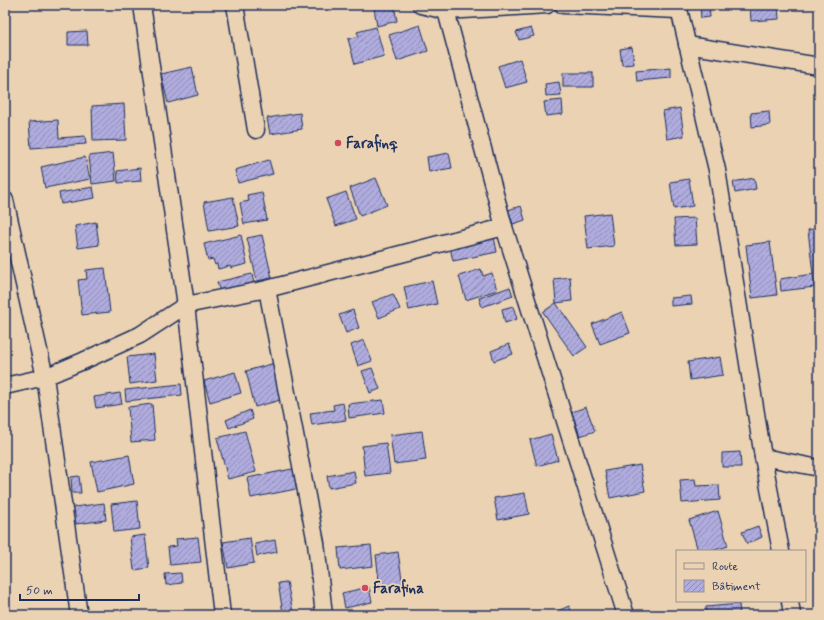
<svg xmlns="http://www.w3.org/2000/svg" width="824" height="620" viewBox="0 0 824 620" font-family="Mynerve,sans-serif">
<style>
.building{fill:url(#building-hatch);stroke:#1b2f5e}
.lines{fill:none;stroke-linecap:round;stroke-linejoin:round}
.minor-casing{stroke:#1b2f5e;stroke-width:19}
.minor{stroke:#ebd2b3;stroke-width:16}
.poi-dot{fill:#d1495b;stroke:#ebd2b3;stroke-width:1.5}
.labels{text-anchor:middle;stroke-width:3.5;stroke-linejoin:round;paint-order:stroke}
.poi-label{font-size:15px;font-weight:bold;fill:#1b2f5e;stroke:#ebd2b3;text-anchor:start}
</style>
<defs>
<pattern id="building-hatch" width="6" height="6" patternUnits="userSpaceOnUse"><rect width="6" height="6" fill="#b0acde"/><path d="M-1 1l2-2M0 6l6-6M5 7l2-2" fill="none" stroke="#8e8cb7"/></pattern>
</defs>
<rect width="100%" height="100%" fill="#ebd2b3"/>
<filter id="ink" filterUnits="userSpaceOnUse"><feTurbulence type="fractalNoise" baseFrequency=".025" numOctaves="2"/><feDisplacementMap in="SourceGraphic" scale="8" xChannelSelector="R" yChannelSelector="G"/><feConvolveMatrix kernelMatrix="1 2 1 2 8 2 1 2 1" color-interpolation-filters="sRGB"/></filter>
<g filter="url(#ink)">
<g class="building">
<polygon points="386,5 394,5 397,21 377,26 374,8"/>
<polygon points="700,5 709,5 710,17 701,18"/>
<polygon points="750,5 778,5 779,19 751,21"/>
<polygon points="420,25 428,51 397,61 389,35"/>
<polygon points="376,27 384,56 355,64 348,39 359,36 357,32"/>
<polygon points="531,28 534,36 519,40 516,32"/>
<polygon points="87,31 88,45 68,45 68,32"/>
<polygon points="632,47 634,64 622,65 620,49"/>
<polygon points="520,59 527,82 505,88 498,66"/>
<polygon points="192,67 198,95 168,103 161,74"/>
<polygon points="671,68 671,78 637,81 636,71"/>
<rect x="563" y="73" width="30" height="14"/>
<polygon points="559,82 561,95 546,96 545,84"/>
<polygon points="562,100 563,114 546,116 544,102"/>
<polygon points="124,104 126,140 93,141 92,106"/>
<polygon points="680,108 684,136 667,139 663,111"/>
<polygon points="769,111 770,125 752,127 751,113"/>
<polygon points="300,113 302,129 270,134 267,118"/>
<polygon points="58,120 59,138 85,136 86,144 31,148 29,122"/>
<polygon points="113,153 116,181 92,184 89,156"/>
<polygon points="449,153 452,168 429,172 427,157"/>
<polygon points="85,157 90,179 45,188 41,167"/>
<polygon points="269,160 273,174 238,183 235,170"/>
<polygon points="140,168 141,181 118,183 117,171"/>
<polygon points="376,178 387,205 360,216 350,188"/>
<polygon points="754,178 756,189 735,193 733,182"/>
<polygon points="689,179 693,206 674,209 670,182"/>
<polygon points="93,187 95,198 61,204 59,193"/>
<polygon points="262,192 267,220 244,224 240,203 249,201 247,195"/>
<polygon points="346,192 356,219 336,226 326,199"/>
<polygon points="233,197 239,226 209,231 204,202"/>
<polygon points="521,206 525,220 513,224 508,210"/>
<polygon points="610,213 614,246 588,249 584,216"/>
<polygon points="695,218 697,244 676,245 674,219"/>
<polygon points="96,222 99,245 78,248 75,226"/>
<polygon points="819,228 819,273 813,274 808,230"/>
<polygon points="241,235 247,264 231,268 230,266 218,269 217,264 215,265 213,259 208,260 204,244"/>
<polygon points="262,235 272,278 257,281 247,238"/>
<polygon points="494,237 497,252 453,261 450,247"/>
<polygon points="770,242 777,295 752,298 746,245"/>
<polygon points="105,268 110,312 82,315 78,280 87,279 86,270"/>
<polygon points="481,269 483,276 492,273 497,290 466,300 459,276"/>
<polygon points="252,274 254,284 220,292 217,282"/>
<polygon points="813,274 815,287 781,291 780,279"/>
<polygon points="570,277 572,301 556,303 554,279"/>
<polygon points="432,281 437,304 409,310 404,287"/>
<polygon points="510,287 513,296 482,307 479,298"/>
<polygon points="393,294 400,309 379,318 372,302"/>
<polygon points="691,296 692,304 671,306 671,298"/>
<polygon points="556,303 587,347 574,356 543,312"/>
<polygon points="513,306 517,319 505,323 502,309"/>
<polygon points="353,310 359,328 346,333 339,315"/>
<polygon points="622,312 630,333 600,344 592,324"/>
<polygon points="364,340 372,361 358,366 351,345"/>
<polygon points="509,344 513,354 494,361 491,351"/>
<polygon points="154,354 157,380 130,384 127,357"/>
<polygon points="720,357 723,375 690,380 688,362"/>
<polygon points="275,363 284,399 255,407 246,371"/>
<polygon points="372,368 380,389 370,393 362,371"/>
<polygon points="235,372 241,393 210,402 204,381"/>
<polygon points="181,384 182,395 126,401 125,390"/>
<polygon points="120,393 122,404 96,408 94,397"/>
<polygon points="383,400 385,413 349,418 348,404"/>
<polygon points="343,403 346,420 312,425 310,413 334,410 333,405"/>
<polygon points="152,404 155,440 131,442 128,407"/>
<polygon points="586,407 595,431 580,436 572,412"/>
<polygon points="250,410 253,419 229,428 226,420"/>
<polygon points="245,431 256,472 228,479 217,438"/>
<polygon points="422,431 426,460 394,464 390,435"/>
<polygon points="551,434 558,460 537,466 530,440"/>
<polygon points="386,443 390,473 365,476 362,446"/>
<polygon points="740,452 741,467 722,467 722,453"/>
<polygon points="129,455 134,484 97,492 91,462"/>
<polygon points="640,465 645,491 610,498 605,471"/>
<polygon points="297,468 301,488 251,498 247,478"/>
<polygon points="354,471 356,483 329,488 327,476"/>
<polygon points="79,476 81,493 72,493 71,477"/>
<polygon points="695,479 696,486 719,485 720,500 682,503 680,480"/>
<polygon points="525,493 529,514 498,520 494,498"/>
<polygon points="137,501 140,529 114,532 111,504"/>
<polygon points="104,503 106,520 76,524 74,507"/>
<polygon points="718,511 728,546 712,551 698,551 689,520"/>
<polygon points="758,526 762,537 747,544 742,532"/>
<polygon points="145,535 149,568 134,570 130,537"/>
<polygon points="198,537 201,562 170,565 168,547 177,546 176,539"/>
<polygon points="250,538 254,563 228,568 223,542"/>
<polygon points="275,540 277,552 257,556 255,544"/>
<polygon points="371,545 373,566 340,570 338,548"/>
<polygon points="398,552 403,586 380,589 376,555"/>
<polygon points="181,573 182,583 166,585 165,574"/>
<polygon points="287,582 293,612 283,613 278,583"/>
<polygon points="369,587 372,602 345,608 342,593"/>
<polygon points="739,604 740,615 706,615 706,607"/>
<polygon points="569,606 573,615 549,615"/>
</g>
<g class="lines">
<defs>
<g id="minor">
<polyline points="142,5 186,305 222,615"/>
<polyline points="235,5 256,130"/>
<polyline points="421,5 446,11 547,5"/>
<polyline points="563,5 678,10"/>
<polyline points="678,5 717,170 763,457 781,551"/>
<polyline points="446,11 504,227 626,615"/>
<polyline points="687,45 819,66"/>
<polyline points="5,200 45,377 79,615"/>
<polyline points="267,289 316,543 324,615"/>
<polyline points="5,386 45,377 83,361 140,335 186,305 267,289 504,227"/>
<polyline points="763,457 819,468"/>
<polyline points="790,601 792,615"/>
</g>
</defs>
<use href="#minor" class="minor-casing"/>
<use href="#minor" class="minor"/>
</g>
</g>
<g class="poi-dot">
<circle cx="338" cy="143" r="4"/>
<circle cx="365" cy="588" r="4"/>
</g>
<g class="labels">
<g class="poi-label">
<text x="346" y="148">Farafinq</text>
<text x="373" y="593">Farafina</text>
</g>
</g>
<rect width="824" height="620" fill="none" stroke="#ebd2b3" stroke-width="20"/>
<rect x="10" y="10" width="804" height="600" fill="none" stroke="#1b2f5e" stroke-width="1.5" filter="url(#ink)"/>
<rect x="676" y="550" width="130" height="52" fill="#ebd2b3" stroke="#989191"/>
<rect x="684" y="563" width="20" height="6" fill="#ebd2b3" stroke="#989191"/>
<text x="712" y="570" font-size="12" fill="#1b2f5e">Route</text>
<rect x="684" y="580" width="20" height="12" fill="url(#building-hatch)" stroke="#989191"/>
<text x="712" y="590" font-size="12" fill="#1b2f5e">Bâtiment</text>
<path d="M20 594v6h119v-6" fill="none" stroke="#1b2f5e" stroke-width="2"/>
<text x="26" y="594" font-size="12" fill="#1b2f5e" stroke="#ebd2b3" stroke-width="3" paint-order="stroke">50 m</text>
</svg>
